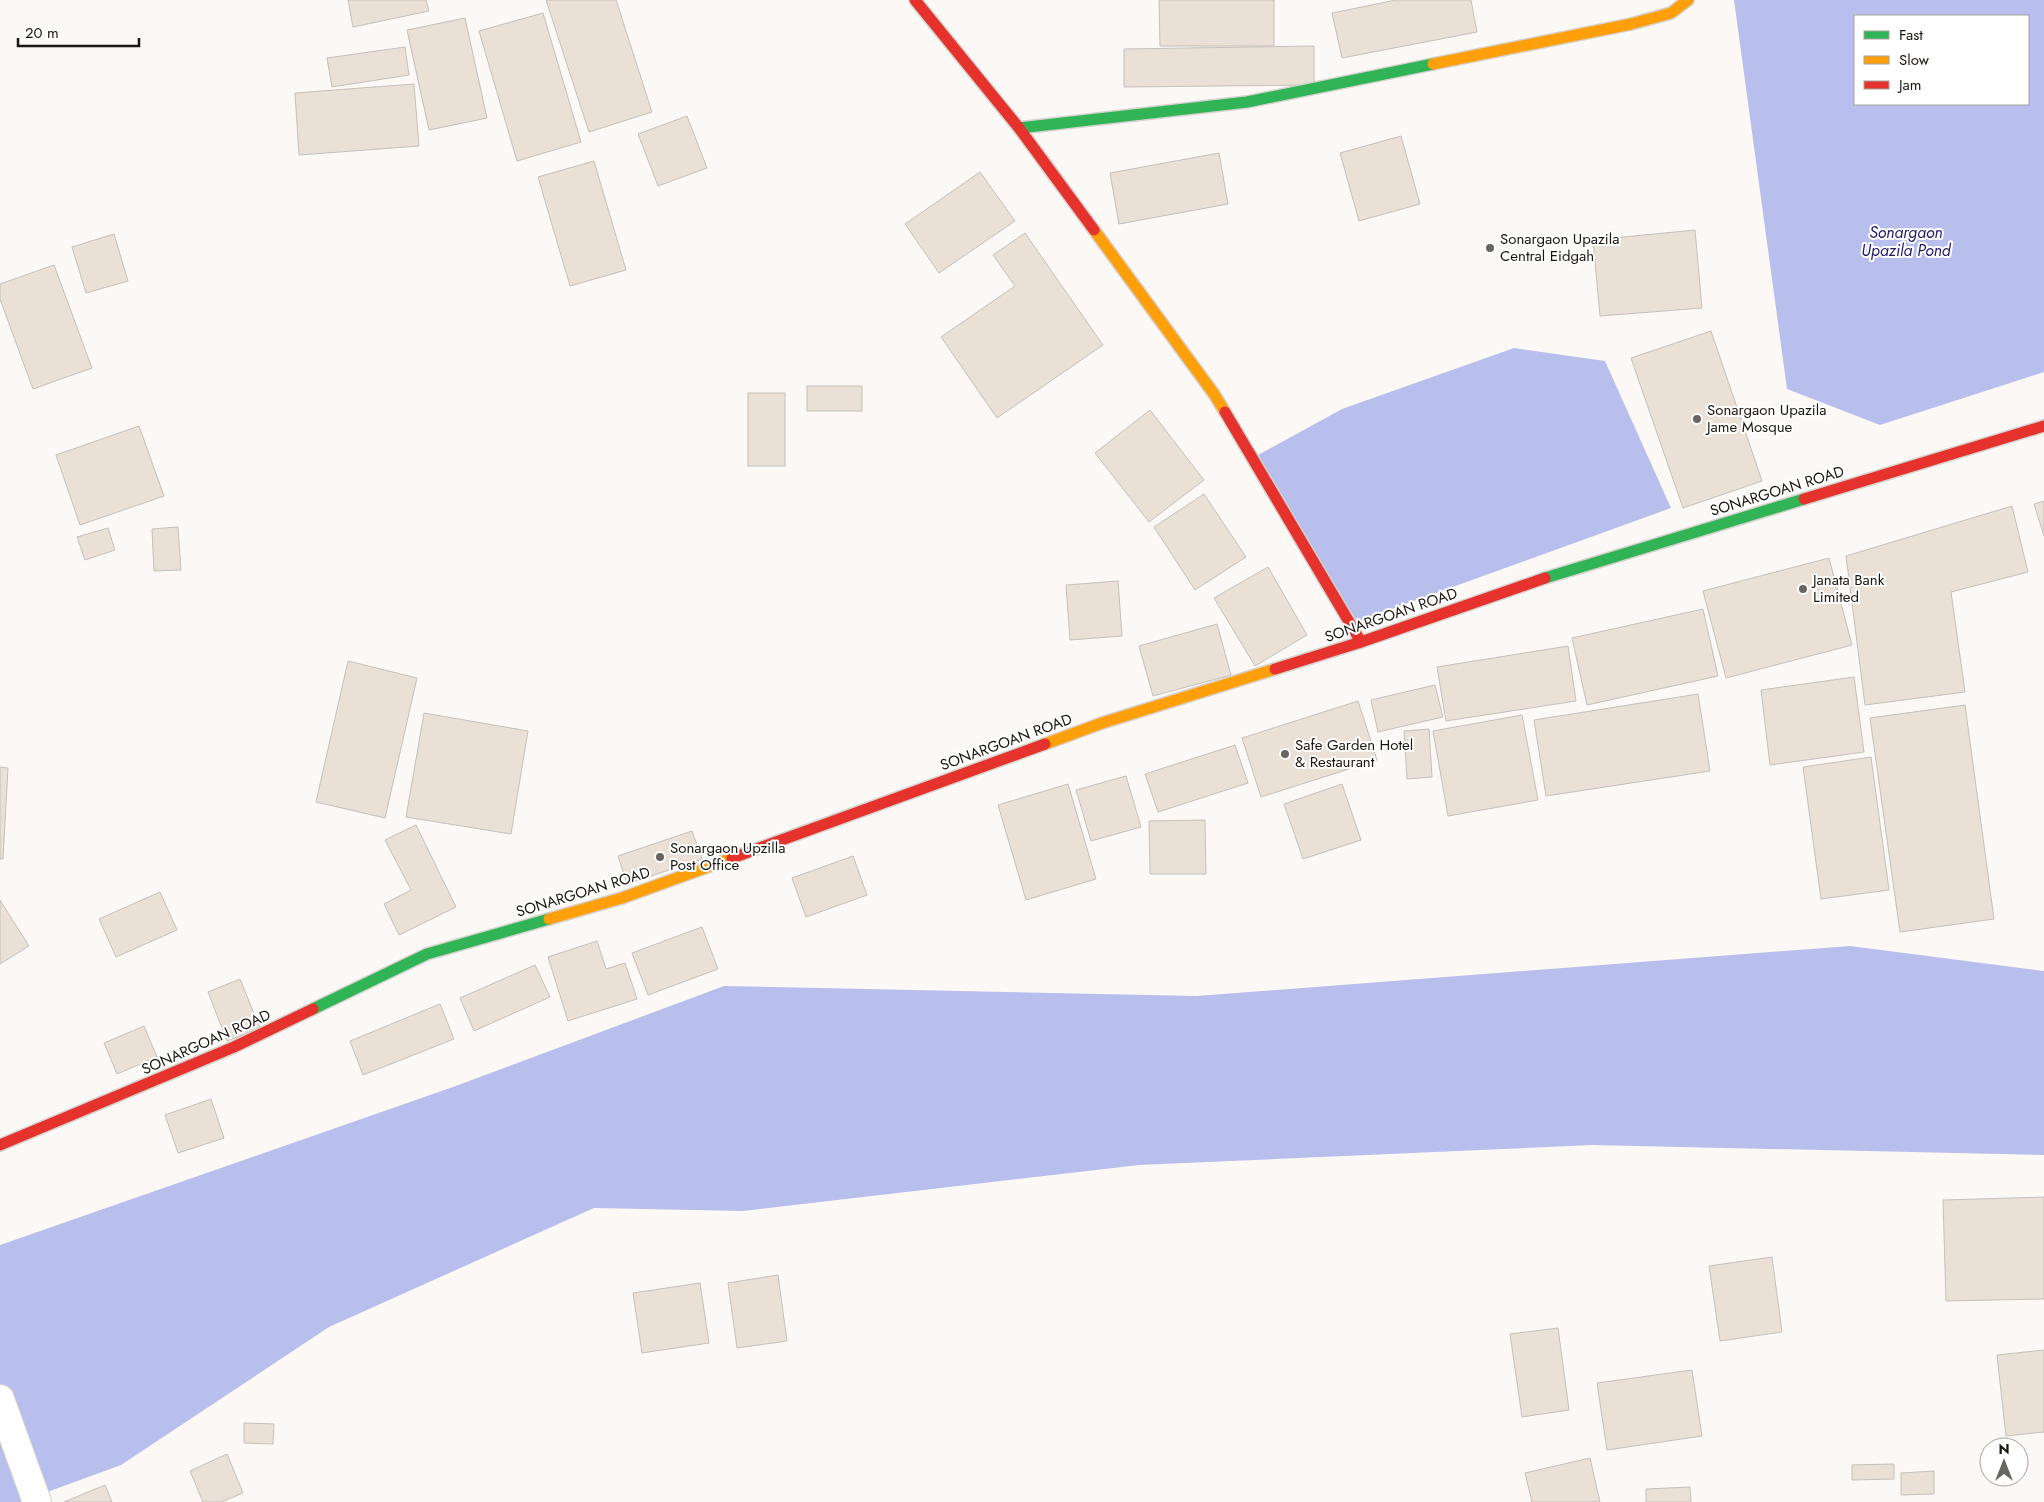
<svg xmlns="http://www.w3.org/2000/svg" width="2044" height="1502" viewBox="0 0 2044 1502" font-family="Jost,sans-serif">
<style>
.water{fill:#b9bfec;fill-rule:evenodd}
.building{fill:#eae0d6;stroke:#c4c0bc}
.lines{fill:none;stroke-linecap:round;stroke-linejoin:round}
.street-casing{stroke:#d6d2ce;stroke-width:30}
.fast-casing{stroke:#d6d2ce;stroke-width:14}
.slow-casing{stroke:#d6d2ce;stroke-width:14}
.jam-casing{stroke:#d6d2ce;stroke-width:14}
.street{stroke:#fefefe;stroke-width:28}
.fast{stroke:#30b455;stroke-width:11}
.slow{stroke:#ff9f0a;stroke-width:11}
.jam{stroke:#e5322d;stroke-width:11}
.poi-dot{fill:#696561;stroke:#fff;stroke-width:2}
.labels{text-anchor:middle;stroke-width:4;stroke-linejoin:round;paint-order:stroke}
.poi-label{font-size:15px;fill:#1b1611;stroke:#fff;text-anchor:start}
.street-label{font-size:15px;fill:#1b1611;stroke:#fff}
.water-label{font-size:16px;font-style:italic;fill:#1f1965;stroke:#fff}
</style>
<rect width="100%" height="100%" fill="#fbf8f5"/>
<g class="water">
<path d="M1734 0H2044V372L1880 425 1787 389ZM2028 16V104H1855V16Z"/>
<polygon points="1514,348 1605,361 1671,508 1353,623 1258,455 1342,409"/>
<polygon points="1850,946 2044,971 2044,1155 1592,1145 1139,1165 743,1211 594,1208 329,1327 121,1465 20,1502 0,1502 0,1245 453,1087 724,986 1197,996"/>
</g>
<g class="building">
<polygon points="348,0 426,0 429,11 353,27"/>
<polygon points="546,0 616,0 652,112 589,132"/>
<polygon points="1159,0 1274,0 1274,46 1160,46"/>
<polygon points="1396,0 1471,0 1477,32 1342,58 1332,13"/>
<polygon points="543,13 581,142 517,161 479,31"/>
<polygon points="465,18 487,118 429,130 407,30"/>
<polygon points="1314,46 1314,85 1124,87 1124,49"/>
<polygon points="405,47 409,75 332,87 327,58"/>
<polygon points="414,84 419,146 299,155 295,93"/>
<polygon points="687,116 707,168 658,186 638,134"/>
<polygon points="1401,136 1420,204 1359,221 1340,153"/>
<polygon points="1219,153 1228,204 1119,224 1110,173"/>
<polygon points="594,161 626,270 570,286 538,177"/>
<polygon points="980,172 1015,221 939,273 905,224"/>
<polygon points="1695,230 1702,308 1600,316 1593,240"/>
<polygon points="1025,233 1103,345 997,418 941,337 1015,286 993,255"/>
<polygon points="114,234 128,281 86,293 72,247"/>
<polygon points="54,265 92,368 33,389 0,299 0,284"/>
<polygon points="1711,331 1762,481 1683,508 1631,358"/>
<rect x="807" y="386" width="55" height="25"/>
<rect x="748" y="393" width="37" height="73"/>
<polygon points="1150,410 1204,480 1149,522 1095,453"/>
<polygon points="139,426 164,496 80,525 56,455"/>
<polygon points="1204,494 1246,557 1195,590 1154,527"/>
<polygon points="2044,501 2044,536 2034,504"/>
<polygon points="2012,506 2028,572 1951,592 1965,692 1865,705 1846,556"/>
<polygon points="178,527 181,570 154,571 152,529"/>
<polygon points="108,528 115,550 85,560 77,537"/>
<polygon points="1829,558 1852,645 1726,678 1703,591"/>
<polygon points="1268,567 1307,635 1255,666 1214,598"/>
<polygon points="1118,581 1122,636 1070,640 1066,585"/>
<polygon points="1703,609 1718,676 1587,705 1572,638"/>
<polygon points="1217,624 1231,675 1153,696 1139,646"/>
<polygon points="1568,646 1576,701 1446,721 1437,667"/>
<polygon points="348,661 417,678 385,818 316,802"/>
<polygon points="1854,677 1864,752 1770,765 1761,690"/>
<polygon points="1435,685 1443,717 1378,732 1371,700"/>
<polygon points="1698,694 1710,771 1546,796 1534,720"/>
<polygon points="1358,701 1377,760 1261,797 1242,738"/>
<polygon points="1965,705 1994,919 1900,932 1870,718"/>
<polygon points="424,713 528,731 511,834 406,817"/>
<polygon points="1522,715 1538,800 1448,816 1433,731"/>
<polygon points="1429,729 1432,777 1407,779 1404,731"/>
<polygon points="1235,745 1248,783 1158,812 1145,774"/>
<polygon points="1871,757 1889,890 1821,899 1803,767"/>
<polygon points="0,767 8,768 3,859 0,859"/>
<polygon points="1126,776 1141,827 1091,841 1076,790"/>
<polygon points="1068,784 1096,879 1026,900 998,805"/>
<polygon points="1342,784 1361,840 1303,859 1284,804"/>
<polygon points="1205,820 1206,874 1150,874 1149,821"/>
<polygon points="416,825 456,907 399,935 384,904 411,890 385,840"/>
<polygon points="692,831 702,859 627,884 618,856"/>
<polygon points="853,856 867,895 806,917 792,878"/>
<polygon points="160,892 177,930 116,957 99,919"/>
<polygon points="0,900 29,946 0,964"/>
<polygon points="702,927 718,969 648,995 632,953"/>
<polygon points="597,941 606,969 625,963 637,999 568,1021 548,957"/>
<polygon points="535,965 550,997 474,1031 460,998"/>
<polygon points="240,979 260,1028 227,1041 208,992"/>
<polygon points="440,1004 454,1039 363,1075 350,1041"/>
<polygon points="144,1026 157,1057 117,1074 104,1043"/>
<polygon points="211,1099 224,1138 178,1153 165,1115"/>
<polygon points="2044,1197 2044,1299 1946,1301 1943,1200"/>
<polygon points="1772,1257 1782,1332 1720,1341 1709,1266"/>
<polygon points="778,1275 787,1341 737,1348 728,1283"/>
<polygon points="700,1283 709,1343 642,1353 633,1293"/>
<polygon points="1558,1328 1569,1410 1522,1417 1510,1334"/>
<polygon points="2044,1350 2044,1432 2006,1436 1997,1355"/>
<polygon points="1692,1370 1702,1436 1607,1450 1597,1383"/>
<polygon points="244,1423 274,1424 273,1444 244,1443"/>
<polygon points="227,1454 243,1493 221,1502 203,1502 190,1471"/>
<polygon points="1590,1458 1600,1502 1532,1502 1525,1473"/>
<polygon points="1894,1464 1894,1479 1852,1480 1852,1465"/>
<polygon points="1934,1471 1934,1494 1901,1495 1901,1473"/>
<polygon points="105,1485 112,1502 64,1502"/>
<polygon points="1690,1487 1691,1502 1646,1502 1646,1489"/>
</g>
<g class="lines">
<defs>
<polyline id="street" points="0,1399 37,1502"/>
<g id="fast">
<polyline points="1019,128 1247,102 1433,64"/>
<polyline points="1545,578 1804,499"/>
<polyline points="313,1009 427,954 549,919"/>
</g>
<g id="slow">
<polyline points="1433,64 1631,24 1671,13 1688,0"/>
<polyline points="1094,230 1214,394 1225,412"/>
<polyline points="1045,744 1102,723 1275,669"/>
<polyline points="549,919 622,898 732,858"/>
</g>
<g id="jam">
<polyline points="915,0 1019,128 1094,230"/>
<polyline points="1225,412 1361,642"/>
<polyline points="1804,499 2044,426"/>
<polyline points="1275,669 1361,642 1545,578"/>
<polyline points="732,858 1045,744"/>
<polyline points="0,1145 234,1047 313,1009"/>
</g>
</defs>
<use href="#street" class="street-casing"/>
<use href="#fast" class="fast-casing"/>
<use href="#slow" class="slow-casing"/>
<use href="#jam" class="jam-casing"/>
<use href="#street" class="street"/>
<use href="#fast" class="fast"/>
<use href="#slow" class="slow"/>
<use href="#jam" class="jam"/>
</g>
<g class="poi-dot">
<circle cx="1490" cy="248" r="5"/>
<circle cx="1697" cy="419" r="5"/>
<circle cx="1803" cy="589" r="5"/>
<circle cx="1285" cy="754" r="5"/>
<circle cx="660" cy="857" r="5"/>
</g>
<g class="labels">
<g class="poi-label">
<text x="1500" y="244">Sonargaon Upazila<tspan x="1500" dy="17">Central Eidgah</tspan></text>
<text x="1707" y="415">Sonargaon Upazila<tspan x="1707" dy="17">Jame Mosque</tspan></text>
<text x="1813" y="585">Janata Bank<tspan x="1813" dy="17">Limited</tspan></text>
<text x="1295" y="750">Safe Garden Hotel<tspan x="1295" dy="17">&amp; Restaurant</tspan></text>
<text x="670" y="853">Sonargaon Upzilla<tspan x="670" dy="17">Post Office</tspan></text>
</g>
<g class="street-label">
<text transform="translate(1777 491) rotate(-17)" y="5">SONARGOAN ROAD</text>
<text transform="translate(1391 615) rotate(-19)" y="5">SONARGOAN ROAD</text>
<text transform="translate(1006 742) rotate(-20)" y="5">SONARGOAN ROAD</text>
<text transform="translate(583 892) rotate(-17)" y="5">SONARGOAN ROAD</text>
<text transform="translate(206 1042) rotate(-24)" y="5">SONARGOAN ROAD</text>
</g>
<g class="water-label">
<text x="1906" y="238">Sonargaon<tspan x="1906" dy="18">Upazila Pond</tspan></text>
</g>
</g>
<rect x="1854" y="15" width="175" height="90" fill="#ffffff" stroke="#a4a2a0"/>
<rect x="1864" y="31" width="25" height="8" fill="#30b455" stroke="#a4a2a0"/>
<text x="1899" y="40" font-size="15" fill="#1b1611">Fast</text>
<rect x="1864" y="56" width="25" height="8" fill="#ff9f0a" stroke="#a4a2a0"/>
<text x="1899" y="65" font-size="15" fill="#1b1611">Slow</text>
<rect x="1864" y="81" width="25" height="8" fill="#e5322d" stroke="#a4a2a0"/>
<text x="1899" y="90" font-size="15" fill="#1b1611">Jam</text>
<g transform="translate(2004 1462)"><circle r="24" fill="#ffffff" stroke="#a4a2a0"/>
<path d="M0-4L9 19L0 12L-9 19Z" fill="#696561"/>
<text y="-8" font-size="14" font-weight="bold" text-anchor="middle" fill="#1b1611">N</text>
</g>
<path d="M18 38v8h121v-8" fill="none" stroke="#1b1611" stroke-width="2.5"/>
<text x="25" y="38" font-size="15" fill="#1b1611" stroke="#ffffff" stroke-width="4" paint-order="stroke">20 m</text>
</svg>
